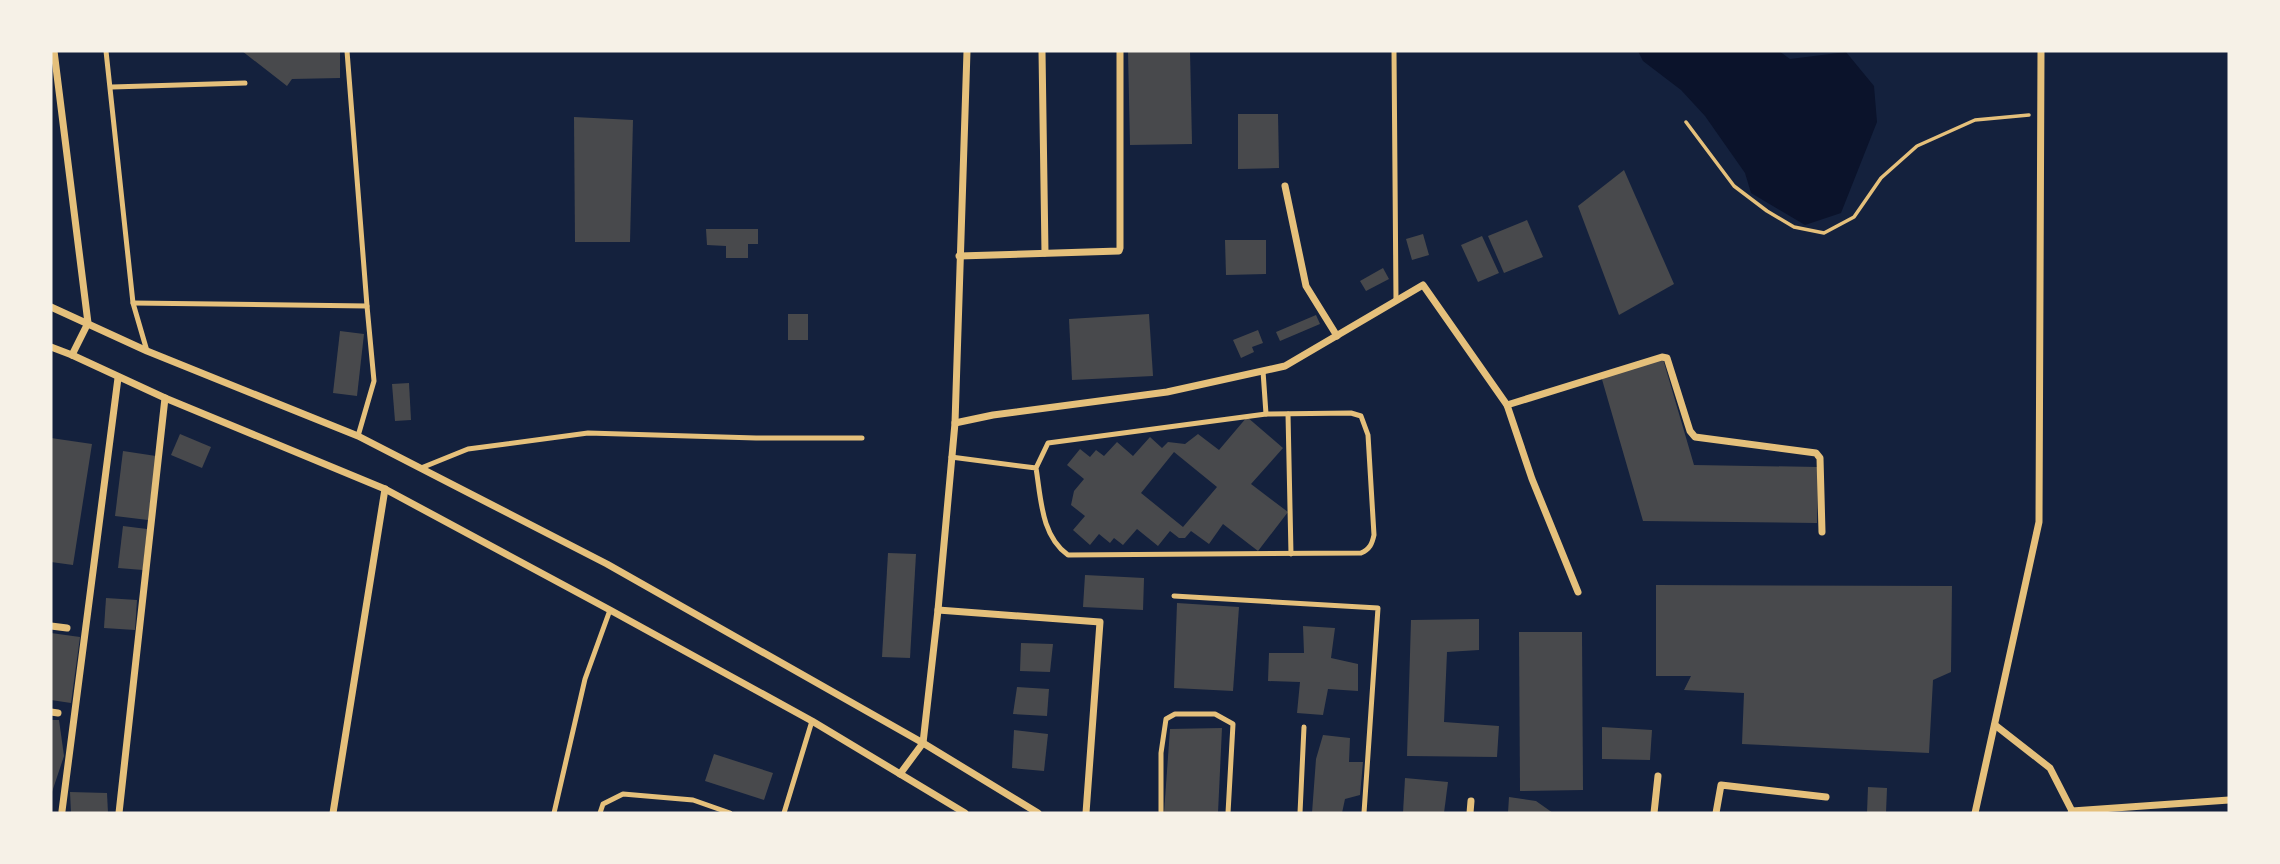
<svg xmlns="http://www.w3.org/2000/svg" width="2280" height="864" viewBox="0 0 2280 864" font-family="'DM Sans',sans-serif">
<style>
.water{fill:#0b132b}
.building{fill:#48494c;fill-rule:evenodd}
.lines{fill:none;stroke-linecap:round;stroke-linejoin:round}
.path{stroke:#e5c07b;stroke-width:3.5}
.service{stroke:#e5c07b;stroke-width:5}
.minor{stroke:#e5c07b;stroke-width:7}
</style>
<rect width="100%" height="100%" fill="#14213d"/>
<polygon class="water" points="1638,51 1779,51 1790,59 1846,52 1874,86 1877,122 1841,213 1805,225 1751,193 1745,173 1705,116 1681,90 1643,61"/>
<g class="building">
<polygon points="242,51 340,51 340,78 292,79 287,86"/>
<polygon points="1128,51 1190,51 1192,144 1130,145"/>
<polygon points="1238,114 1278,114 1279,168 1238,169"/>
<polygon points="574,117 633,120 630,242 575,242"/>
<polygon points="1624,170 1674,284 1619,315 1578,206"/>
<polygon points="1527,220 1543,257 1504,273 1488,236"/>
<polygon points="706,229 758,229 758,244 748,244 748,258 726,258 726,246 707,245"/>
<polygon points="1423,234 1429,255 1412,260 1406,239"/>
<polygon points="1482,236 1499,273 1478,282 1461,245"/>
<polygon points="1225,240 1266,240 1266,274 1226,275"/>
<polygon points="1383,268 1389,279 1366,291 1360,281"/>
<rect x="788" y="314" width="20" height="26"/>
<polygon points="1149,314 1153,376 1072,380 1069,319"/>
<polygon points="1316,315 1320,324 1280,341 1276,332"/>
<polygon points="1258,330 1263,343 1252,347 1254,352 1241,358 1233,340"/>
<polygon points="340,331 364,334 357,396 333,393"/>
<polygon points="1663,359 1694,465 1818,467 1817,523 1643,521 1601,376"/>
<polygon points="409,383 411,420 395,421 392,384"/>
<path d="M1247 417 1283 448 1251 484 1288 512 1258 551 1223 524 1209 544 1191 531 1185 538H1179L1170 531 1158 546 1137 529 1123 545 1114 538 1110 543 1099 534 1090 545 1073 530 1085 516 1071 505 1074 491 1084 479 1067 465 1080 449 1090 457 1096 450 1104 456 1117 442 1133 456 1150 437 1162 448 1168 442 1185 444 1198 434 1219 450ZM1174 452 1217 487 1183 527 1141 493Z"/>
<polygon points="180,434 211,447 202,468 171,455"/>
<polygon points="51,438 92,444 73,565 51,562"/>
<polygon points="123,451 156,456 148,520 115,516"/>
<polygon points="123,526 147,529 143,570 118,568"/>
<polygon points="888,553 916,554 910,658 882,657"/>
<polygon points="1085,575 1144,578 1143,610 1083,607"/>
<polygon points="1656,585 1952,586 1951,672 1933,680 1929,753 1742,744 1744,693 1684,690 1691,676 1656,676"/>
<polygon points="106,598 137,600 135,630 104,628"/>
<polygon points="1177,603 1239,607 1233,691 1174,688"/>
<polygon points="1479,619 1479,650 1447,652 1444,722 1499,726 1497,757 1407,756 1411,620"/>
<polygon points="1303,626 1335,628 1331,658 1358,664 1358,691 1328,689 1323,715 1297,713 1300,682 1268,681 1269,653 1304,653"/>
<polygon points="1519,632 1582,632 1583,790 1520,791"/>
<polygon points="51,633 80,637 71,703 51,700"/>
<polygon points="1021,643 1053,644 1050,672 1020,671"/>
<polygon points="1017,687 1049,689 1047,716 1013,714"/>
<polygon points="51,720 59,720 64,756 51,795"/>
<polygon points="1602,727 1652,730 1650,760 1602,759"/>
<polygon points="1222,728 1218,813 1164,813 1170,729"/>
<polygon points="1014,730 1048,734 1044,771 1012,768"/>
<polygon points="1323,735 1350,738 1349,762 1363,762 1360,795 1345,799 1342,813 1312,813 1316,759"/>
<polygon points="714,754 773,773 764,800 705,781"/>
<polygon points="1405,778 1448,782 1444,813 1403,813"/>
<polygon points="1868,787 1887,788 1886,813 1867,813"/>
<polygon points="70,792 107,793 108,813 71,813"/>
<polygon points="1509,797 1536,801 1553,813 1508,813"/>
</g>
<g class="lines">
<polyline class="path" points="1686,122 1734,186 1767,211 1794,227 1824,233 1854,217 1881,178 1917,146 1975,120 2029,115"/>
<g class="service">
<polyline points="106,51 133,303 147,351"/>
<polyline points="347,51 367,306"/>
<polyline points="1394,51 1396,301"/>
<polyline points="112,87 245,83"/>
<polyline points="133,303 367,306 374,381 358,436"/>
<polyline points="1263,371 1266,414"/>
<polyline points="1288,414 1291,554"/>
<path d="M951 457 1036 468C1041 498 1041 536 1068 555L1361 553C1370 549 1372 544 1374 535L1368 435 1361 416 1351 413 1266 414 1048 443 1036 468"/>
<polyline points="421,468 468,449 588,433 756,438 862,438"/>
<polyline points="1174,596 1378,608 1364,813"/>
<polyline points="554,813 585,679 610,610"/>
<polyline points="600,813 603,804 623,794 693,800 730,813"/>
<polyline points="784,813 812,721"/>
<polyline points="1161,813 1161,753 1166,719 1175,714 1215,714 1233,724 1228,813"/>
<polyline points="1300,813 1304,727"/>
</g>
<g class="minor">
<polyline points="54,51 88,323 72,355"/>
<polyline points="1042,51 1045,253"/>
<polyline points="1285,186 1306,286 1337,336"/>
<polyline points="959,256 1119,251 1120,248 1120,51"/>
<polyline points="51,307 147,351 358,436 607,564 923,743 1038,813"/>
<polyline points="51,347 72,355 165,398 385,489 610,610 812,721 965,813"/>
<polyline points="1507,405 1662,357 1667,358 1690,431 1695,437 1816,453 1820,458 1822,532"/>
<polyline points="955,423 993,415 1167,392 1285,366 1423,285 1507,405 1532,479 1578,592"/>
<polyline points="938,610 1100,622 1086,813"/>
<polyline points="51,626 67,628"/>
<polyline points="51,712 58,713"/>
<polyline points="1995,725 2050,768 2072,811"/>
<polyline points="900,774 923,743 938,610 955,423 967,51"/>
<polyline points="62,811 118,378"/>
<polyline points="119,813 165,398"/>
<polyline points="333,813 385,489"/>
<polyline points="1470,813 1471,801"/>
<polyline points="1654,813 1658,776"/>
<polyline points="1716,813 1721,785 1826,797"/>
<polyline points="1975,813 2039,522 2041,51"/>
<polyline points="2071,813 2072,811 2229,800"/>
</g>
</g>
<rect width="2280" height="864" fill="none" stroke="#f6f1e7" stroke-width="105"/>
</svg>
